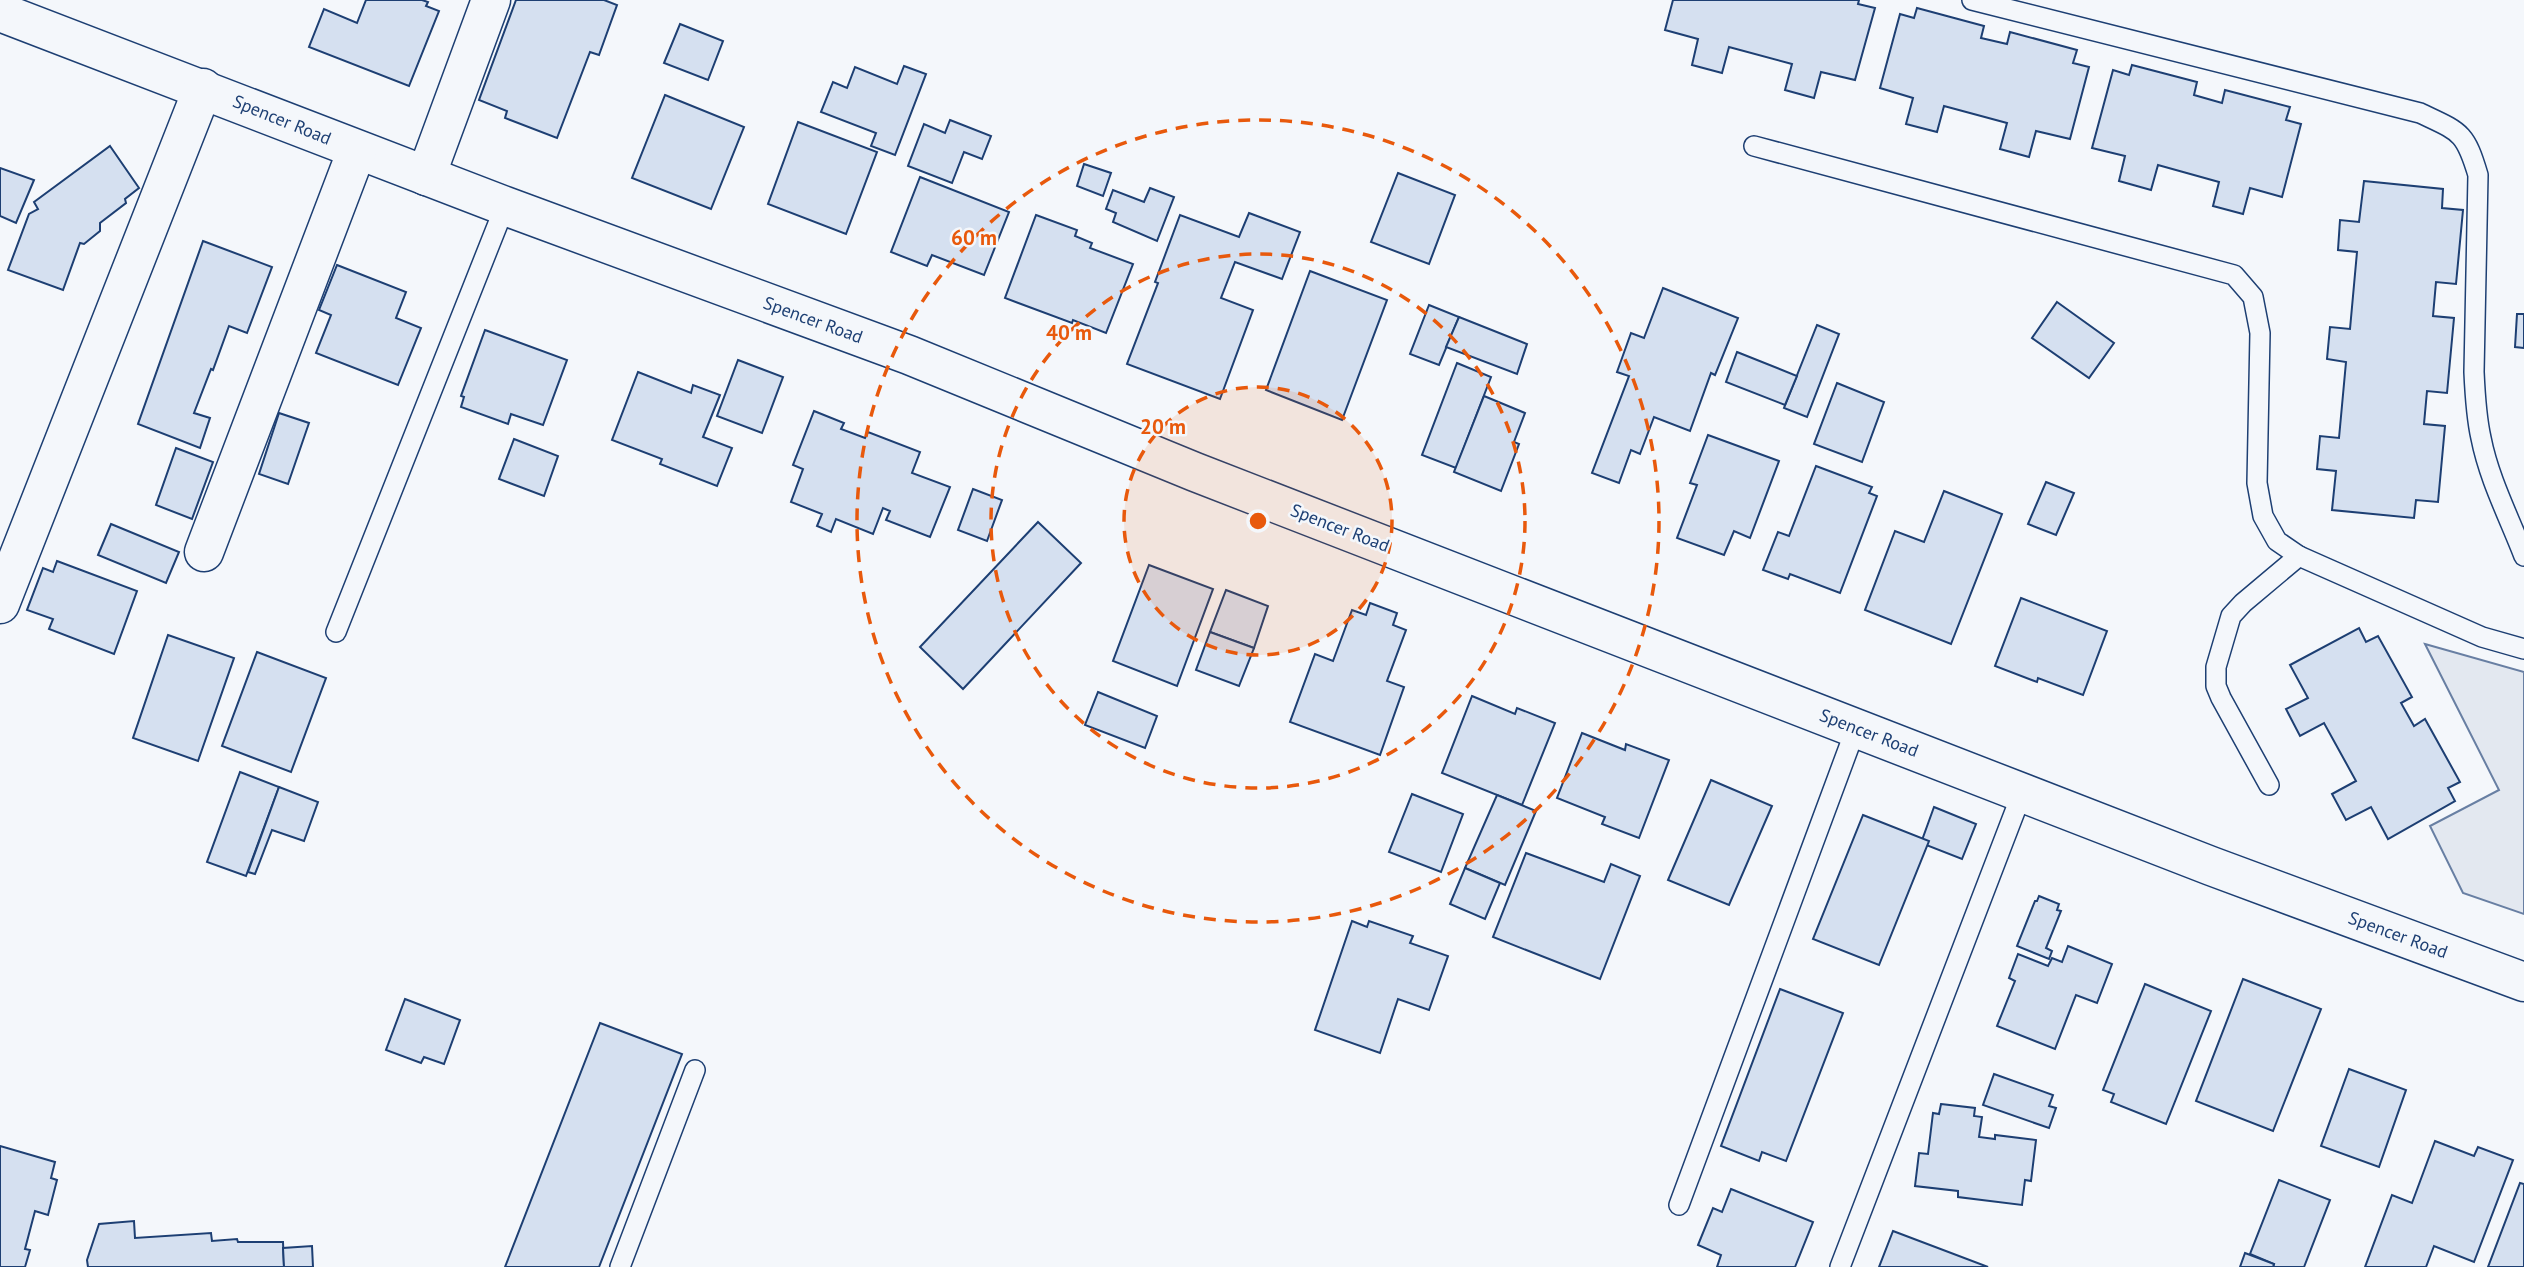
<svg xmlns="http://www.w3.org/2000/svg" width="2524" height="1267" viewBox="0 0 2524 1267" font-family="'PT Sans',sans-serif">
<style>
.parking{fill:#e3e8f0;stroke:#687fa3;stroke-width:2}
.building{fill:#d5e0f0;stroke:#1d3f73;stroke-width:2}
.lines{fill:none;stroke-linecap:round;stroke-linejoin:round}
.service-casing{stroke:#1d3f73;stroke-width:22}
.minor-casing{stroke:#1d3f73;stroke-width:41}
.service{stroke:#f4f7fb;stroke-width:19}
.minor{stroke:#f4f7fb;stroke-width:38}
.ring{fill:none;stroke:#e8590c;stroke-width:3.5;stroke-dasharray:12 9}
.labels{text-anchor:middle;stroke-width:5;stroke-linejoin:round;paint-order:stroke}
.street-label{font-size:18px;fill:#1d3f73;stroke:#f4f7fb}
.centre{fill:#e8590c;stroke:#f4f7fb;stroke-width:3.5}
.ring-label{font-size:21px;text-anchor:middle;font-weight:bold;fill:#e8590c;stroke:#f4f7fb;stroke-width:5;stroke-linejoin:round;paint-order:stroke}
</style>
<rect width="100%" height="100%" fill="#f4f7fb"/>
<polygon class="parking" points="2425,644 2524,672 2524,914 2463,893 2430,826 2499,790"/>
<g class="building">
<polygon points="366,0 422,0 428,2 426,6 439,11 409,86 309,47 324,9 357,23"/>
<polygon points="516,0 604,0 617,5 599,55 590,52 557,138 505,118 507,111 479,100"/>
<polygon points="1673,0 1859,0 1858,4 1875,8 1855,80 1821,72 1814,98 1785,90 1792,64 1729,47 1722,73 1692,65 1698,39 1665,30"/>
<polygon points="1917,8 1984,26 1981,38 2007,44 2010,32 2077,50 2073,63 2089,67 2070,139 2036,131 2029,157 2000,149 2007,123 1944,106 1937,132 1906,124 1913,98 1880,88 1900,14 1914,18"/>
<polygon points="680,24 723,41 708,80 664,63"/>
<polygon points="2132,65 2197,82 2194,95 2222,103 2225,90 2290,107 2286,120 2301,124 2282,197 2250,188 2243,214 2213,206 2219,182 2158,165 2151,190 2119,181 2125,156 2092,148 2113,70 2129,75"/>
<polygon points="904,66 926,74 895,155 871,146 876,133 821,112 833,82 847,88 855,67 897,84"/>
<polygon points="665,95 744,127 711,209 632,178"/>
<polygon points="950,120 991,136 982,159 964,152 952,183 908,166 924,124 945,133"/>
<polygon points="798,122 877,152 846,234 768,204"/>
<polygon points="110,146 139,188 125,199 126,203 100,223 100,231 84,244 80,243 63,290 8,270 29,214 38,209 34,202"/>
<polygon points="1084,164 1111,173 1103,196 1077,186"/>
<polygon points="0,168 34,180 16,223 0,216"/>
<polygon points="1398,173 1455,195 1429,264 1371,242"/>
<polygon points="920,177 1009,212 984,275 932,255 927,266 891,252"/>
<polygon points="2364,181 2443,189 2442,208 2463,210 2456,284 2436,282 2433,316 2454,318 2447,393 2427,391 2424,424 2445,426 2438,502 2416,500 2414,518 2332,510 2336,471 2317,469 2320,436 2339,438 2346,362 2327,359 2330,327 2350,329 2357,252 2338,250 2340,220 2359,222"/>
<polygon points="1150,188 1174,197 1157,241 1113,222 1116,213 1106,209 1113,190 1144,202"/>
<polygon points="1249,213 1300,232 1282,279 1235,262 1221,298 1253,310 1220,399 1127,364 1158,283 1155,282 1180,215 1239,237"/>
<polygon points="1036,215 1077,230 1075,236 1092,243 1090,248 1133,264 1106,333 1073,320 1072,323 1005,298"/>
<polygon points="203,241 272,267 247,333 229,326 213,370 211,369 194,413 210,418 200,448 138,424"/>
<polygon points="337,265 406,292 396,318 421,328 398,385 316,353 331,315 319,310"/>
<polygon points="1310,271 1387,300 1342,420 1266,390"/>
<polygon points="1663,288 1738,318 1715,375 1711,373 1690,431 1654,417 1640,454 1631,450 1619,483 1592,473 1629,376 1617,372 1631,333 1644,338"/>
<polygon points="2057,302 2114,343 2089,378 2032,338"/>
<polygon points="1429,305 1459,317 1439,365 1410,354"/>
<polygon points="2517,314 2524,314 2524,348 2515,347"/>
<polygon points="1459,317 1527,344 1517,374 1446,347"/>
<polygon points="1817,325 1839,334 1807,417 1784,408"/>
<polygon points="485,330 567,360 543,425 511,414 508,424 461,407 464,397 461,396"/>
<polygon points="1737,352 1797,376 1785,405 1726,382"/>
<polygon points="738,360 783,377 762,433 717,416"/>
<polygon points="1457,363 1491,377 1456,468 1422,455"/>
<polygon points="638,372 691,393 693,385 720,395 703,437 732,448 717,486 660,464 662,459 612,440"/>
<polygon points="1837,383 1884,402 1862,462 1814,444"/>
<polygon points="1484,396 1525,413 1514,442 1519,444 1501,491 1454,472"/>
<polygon points="814,411 844,423 841,429 865,438 868,432 920,452 912,473 950,487 930,537 886,520 890,511 883,508 873,534 836,519 831,532 817,526 822,514 791,502 803,469 793,465"/>
<polygon points="279,413 309,423 288,484 259,474"/>
<polygon points="1708,435 1779,461 1750,538 1734,531 1724,555 1677,538 1697,485 1690,483"/>
<polygon points="514,439 558,456 544,496 499,479"/>
<polygon points="176,448 213,462 192,519 156,505"/>
<polygon points="1816,466 1872,487 1869,493 1877,496 1840,593 1790,574 1788,579 1763,570 1778,532 1789,536"/>
<polygon points="2046,482 2074,493 2056,535 2028,524"/>
<polygon points="973,489 1002,500 987,541 958,530"/>
<polygon points="1944,491 2002,514 1951,644 1865,610 1895,531 1924,542"/>
<polygon points="1038,522 1081,563 963,689 920,647"/>
<polygon points="111,524 179,552 166,583 98,555"/>
<polygon points="57,561 137,591 114,654 49,629 53,619 27,610 43,568 53,572"/>
<polygon points="1149,565 1213,589 1177,686 1113,661"/>
<polygon points="1226,590 1268,606 1254,648 1210,632"/>
<polygon points="2021,598 2107,631 2083,695 2038,678 2037,682 1995,666"/>
<polygon points="1370,603 1397,613 1393,625 1406,630 1387,681 1404,687 1380,755 1290,722 1315,654 1333,661 1352,610 1366,615"/>
<polygon points="2359,628 2366,642 2378,636 2412,697 2401,703 2414,726 2425,719 2460,782 2448,788 2455,801 2388,839 2371,807 2346,820 2332,794 2356,781 2324,723 2300,736 2286,709 2308,698 2290,665"/>
<polygon points="1210,632 1254,648 1239,686 1196,670"/>
<polygon points="168,635 234,658 198,761 133,738"/>
<polygon points="257,652 326,678 291,772 222,746"/>
<polygon points="1098,692 1157,716 1145,748 1085,725"/>
<polygon points="1472,696 1515,714 1517,708 1555,723 1522,805 1442,773"/>
<polygon points="1582,733 1625,750 1626,744 1669,760 1639,838 1602,824 1605,817 1557,798"/>
<polygon points="240,772 279,787 246,876 207,862"/>
<polygon points="1711,780 1772,806 1729,905 1668,880"/>
<polygon points="279,787 318,802 304,841 272,830 255,874 248,872"/>
<polygon points="1412,794 1463,814 1441,872 1389,852"/>
<polygon points="1497,795 1536,811 1505,885 1465,868"/>
<polygon points="1934,807 1976,824 1962,859 1921,843"/>
<polygon points="1863,815 1929,841 1879,965 1813,939"/>
<polygon points="1526,853 1604,882 1611,864 1640,876 1600,979 1493,937"/>
<polygon points="1465,868 1500,883 1485,919 1450,904"/>
<polygon points="2039,896 2059,904 2057,910 2061,911 2046,948 2052,951 2049,959 2017,946 2035,901 2037,901"/>
<polygon points="1352,921 1367,927 1369,921 1413,936 1410,943 1448,956 1429,1010 1398,999 1380,1053 1315,1030"/>
<polygon points="2068,946 2112,964 2097,1003 2076,995 2055,1049 1997,1026 2015,981 2009,978 2018,954 2048,966 2052,958 2062,962"/>
<polygon points="2243,979 2321,1009 2273,1131 2196,1101"/>
<polygon points="2145,984 2211,1011 2166,1124 2111,1102 2114,1094 2103,1090"/>
<polygon points="1780,989 1843,1013 1786,1161 1762,1152 1759,1161 1721,1146"/>
<polygon points="405,999 460,1020 444,1064 424,1057 421,1063 386,1050"/>
<polygon points="600,1023 682,1054 599,1267 505,1267"/>
<polygon points="2349,1069 2406,1090 2379,1167 2321,1146"/>
<polygon points="1994,1074 2053,1095 2049,1106 2056,1108 2049,1128 1983,1105"/>
<polygon points="1941,1104 1975,1108 1974,1116 1982,1117 1979,1137 1995,1139 1995,1135 2036,1140 2031,1181 2025,1180 2022,1205 1958,1197 1958,1191 1915,1186 1919,1153 1928,1154 1933,1113 1939,1114"/>
<polygon points="2435,1141 2474,1156 2478,1147 2513,1160 2474,1262 2434,1246 2426,1267 2365,1267 2392,1195 2412,1203"/>
<polygon points="0,1146 55,1162 51,1178 57,1180 48,1215 35,1211 25,1249 30,1250 25,1267 0,1267"/>
<polygon points="2279,1180 2330,1200 2304,1267 2273,1267 2274,1264 2250,1254"/>
<polygon points="2520,1183 2524,1184 2524,1267 2488,1267"/>
<polygon points="1731,1189 1813,1222 1795,1267 1717,1267 1721,1255 1698,1245 1713,1208 1722,1212"/>
<polygon points="134,1221 135,1238 211,1233 212,1241 237,1239 238,1242 283,1242 284,1267 88,1267 87,1260 99,1224"/>
<polygon points="1893,1231 1988,1267 1879,1267"/>
<polygon points="312,1246 313,1267 284,1267 283,1248"/>
<polygon points="2245,1253 2274,1264 2273,1267 2240,1267"/>
</g>
<g class="lines">
<defs>
<g id="service">
<path d="M1972 0 2420 113C2460 132 2465 131 2478 175L2474 372C2475 394 2476 416 2481 438 2489 479 2509 517 2524 556"/>
<polyline points="1754,146 2234,275 2253,297 2260,333 2257,483 2263,516 2277,541 2299,556 2482,637 2524,649"/>
<polyline points="336,632 505,206"/>
<polyline points="2269,785 2221,698 2216,686 2216,667 2231,616 2243,603 2299,556"/>
<polyline points="1679,1205 1856,728"/>
<polyline points="620,1267 695,1070"/>
<polyline points="1840,1267 2022,793"/>
</g>
<g id="minor">
<polyline points="0,12 505,206 909,355 1195,472 2211,866 2524,982"/>
<polyline points="426,176 491,0"/>
<polyline points="204,552 357,150"/>
<polyline points="0,604 203,88"/>
</g>
</defs>
<use href="#service" class="service-casing"/>
<use href="#minor" class="minor-casing"/>
<use href="#service" class="service"/>
<use href="#minor" class="minor"/>
</g>
<circle cx="1258" cy="521" r="134" fill="#e8590c" fill-opacity=".12"/>
<g class="ring">
<circle cx="1258" cy="521" r="134"/>
<circle cx="1258" cy="521" r="267"/>
<circle cx="1258" cy="521" r="401"/>
</g>
<g class="labels">
<g class="street-label">
<text transform="translate(282 120) rotate(22)" y="6">Spencer Road</text>
<text transform="translate(813 320) rotate(20)" y="6">Spencer Road</text>
<text transform="translate(1340 528) rotate(21)" y="6">Spencer Road</text>
<text transform="translate(1869 733) rotate(21)" y="6">Spencer Road</text>
<text transform="translate(2398 935) rotate(20)" y="6">Spencer Road</text>
</g>
</g>
<circle cx="1258" cy="521" r="10" class="centre"/>
<g class="ring-label">
<text x="974" y="245">60 m</text>
<text x="1069" y="340">40 m</text>
<text x="1163" y="434">20 m</text>
</g>
</svg>
